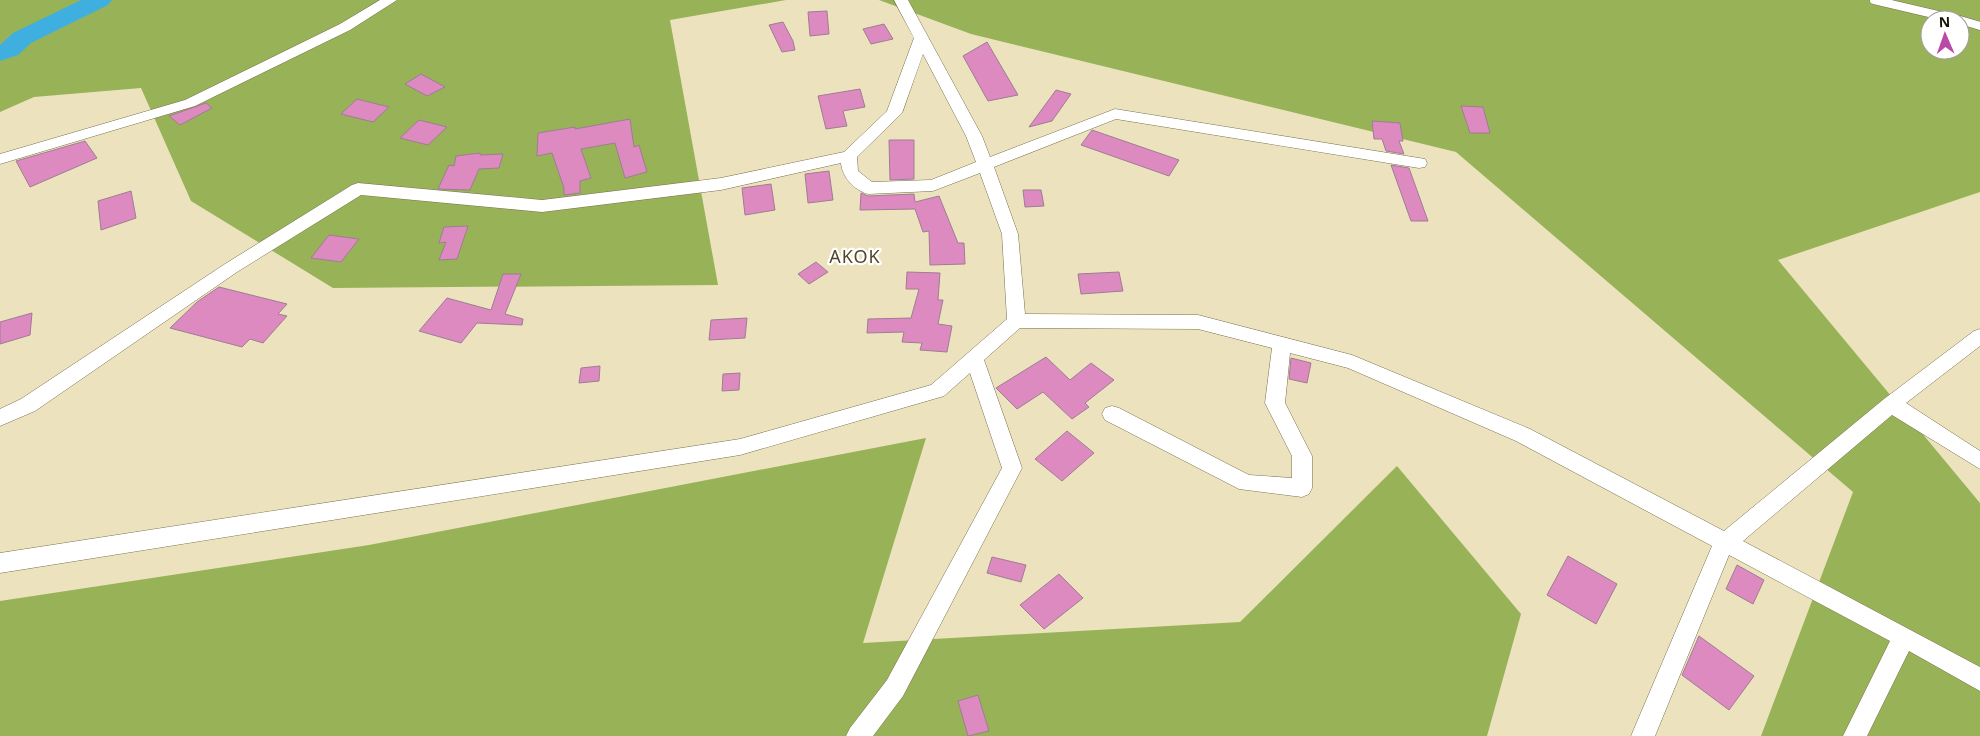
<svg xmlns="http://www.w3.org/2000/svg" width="1980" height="736" viewBox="0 0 1980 736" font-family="'Noto Sans',sans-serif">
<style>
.forest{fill:#98b257;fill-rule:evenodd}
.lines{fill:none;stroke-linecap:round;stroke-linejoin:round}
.river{fill:#3fafe0;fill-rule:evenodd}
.building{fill:#dd8ac1;stroke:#9e7d92}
.service-casing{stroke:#786f4e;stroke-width:9}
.minor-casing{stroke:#786f4e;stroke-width:1}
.service{stroke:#fff;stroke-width:8}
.minor{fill:#fff;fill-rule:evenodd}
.labels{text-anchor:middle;stroke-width:4.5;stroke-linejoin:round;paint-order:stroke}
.quarter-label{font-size:18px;letter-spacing:1px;fill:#4f4727;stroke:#fff}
</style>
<rect width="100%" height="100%" fill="#ece3be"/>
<g class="forest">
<polygon points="0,0 786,0 670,20 718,285 333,288 191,201 141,88 34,97 0,112"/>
<path d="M879 0H1980V192L1778 260 1980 503V736H1761L1853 492 1456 152 971 34ZM1930 20H1960V50H1930Z"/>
<polygon points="926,438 863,643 1240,622 1397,466 1521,614 1487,736 0,736 0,601 369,545"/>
</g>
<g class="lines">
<polygon class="river" points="81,0 112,0 108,5 31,43 18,55 0,61 0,45 13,33"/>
</g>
<g class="building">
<polygon points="827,11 829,34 810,36 808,12"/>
<polygon points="783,22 793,41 795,50 782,52 769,25"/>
<polygon points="884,24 893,39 871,44 863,29"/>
<polygon points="987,42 1018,95 988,101 963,56"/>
<polygon points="421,74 445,87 427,96 405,84"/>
<polygon points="860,89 865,107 843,111 847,126 826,129 818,96"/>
<polygon points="1056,90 1071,94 1052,121 1029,127"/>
<polygon points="357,99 389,107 373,122 341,114"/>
<polygon points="206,103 212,108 180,125 169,116"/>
<polygon points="1461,106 1483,107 1490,133 1470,133"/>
<polygon points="630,119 634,147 639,145 647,172 625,178 615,143 581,149 591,178 580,181 580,193 564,195 564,188 552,153 537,156 538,133 575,127 575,129"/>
<polygon points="419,120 447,127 428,145 400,138"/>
<polygon points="1372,121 1400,123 1403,141 1399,141 1404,154 1386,151 1382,139 1374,139"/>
<polygon points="1092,130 1179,160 1169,176 1081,145"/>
<polygon points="889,140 914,140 914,179 890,180"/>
<polygon points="85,141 97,158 30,187 16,161"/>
<polygon points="480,153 480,155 503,154 499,168 479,169 470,190 438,189 449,165 454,166 456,156"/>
<polygon points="1391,165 1409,168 1428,221 1411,221"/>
<polygon points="829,171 833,200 808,203 805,174"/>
<polygon points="771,184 775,210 745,215 742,188"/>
<polygon points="1023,190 1041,190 1044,206 1025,207"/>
<polygon points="131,191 136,218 101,230 98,201"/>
<polygon points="861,193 868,196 914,194 915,202 939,196 958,243 964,243 965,264 930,265 929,231 923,232 915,209 860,210"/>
<polygon points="468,226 457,259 439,260 446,242 439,243 444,227"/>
<polygon points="329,235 359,239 341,262 311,258"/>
<polygon points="816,262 828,272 809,284 798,274"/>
<polygon points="907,272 940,273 938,300 943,300 938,324 952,326 947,352 920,350 922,343 902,342 904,332 867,333 868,319 911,318 919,289 906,289"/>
<polygon points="1119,272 1123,291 1081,294 1078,274"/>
<polygon points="503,274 521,274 505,314 523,319 522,325 477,323 461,343 419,331 447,298 491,310"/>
<polygon points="219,287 287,304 278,314 287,316 263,343 250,339 242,347 170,328 197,302"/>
<polygon points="32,313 30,335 0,344 0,322"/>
<polygon points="747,318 745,338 709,340 711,320"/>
<polygon points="1046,357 1070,380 1091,363 1114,380 1085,403 1089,407 1072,419 1043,392 1017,409 996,388"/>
<polygon points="1291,358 1311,363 1307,383 1289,379"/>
<polygon points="600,366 599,381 579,383 581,368"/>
<polygon points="740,373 739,390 722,391 723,374"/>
<polygon points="1067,431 1094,453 1062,481 1035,459"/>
<polygon points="1568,556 1617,584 1596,624 1547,595"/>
<polygon points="992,557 1026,565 1021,582 987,573"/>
<polygon points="1737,565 1764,580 1753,604 1726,589"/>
<polygon points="1059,574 1083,598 1044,629 1020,605"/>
<polygon points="1699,636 1754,676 1729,710 1682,675"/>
<polygon points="978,695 989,731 968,736 958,701"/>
</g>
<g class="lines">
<defs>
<g id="service">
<polyline points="1874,0 1959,20"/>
<polyline points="1960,20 1980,26"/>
</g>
<g id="minor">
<polygon points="380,0 397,0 350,30 195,106 0,164 0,154 185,100 340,24"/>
<path d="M894 0H908L982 136 990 157 1115 109 1419 158 1425 159 1427 163 1425 167 1419 168 1116 119 994 167 1018 234 1025 314 1198 315 1352 355 1530 429 1724 531 1884 399 1974 331 1980 329V346L1906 403 1980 451V469L1892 415 1743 541 1980 667V691L1909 651 1867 736H1843L1890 641 1729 555 1655 736H1631L1712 546 1516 441 1348 368 1290 353 1285 403 1312 456V488L1309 494 1302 497 1239 489 1105 420 1102 414 1105 408 1112 406 1119 408 1249 475 1292 478V456L1265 403 1272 348 1198 329 1020 328 984 360 1022 468 903 696 873 736H846L850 728 887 680 1002 468 970 373 944 396 740 455 0 573V553L740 439 931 385 1007 319 1002 234 980 173 933 191 868 194C854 190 842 177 841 163L721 190 542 212 361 195 237 272 35 411 0 426V409L21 399 225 264 352 185 358 183 542 200 721 178 844 152 887 111 914 38ZM923 54 966 136 976 162 931 180 872 182 858 171 857 157 902 113Z"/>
</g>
</defs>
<use href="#service" class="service-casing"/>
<use href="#minor" class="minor-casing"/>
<use href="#service" class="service"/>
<use href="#minor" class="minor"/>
</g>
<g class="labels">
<g class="quarter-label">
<text x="855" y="263">AKOK</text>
</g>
</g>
<g transform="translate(1945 35) rotate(358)"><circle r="24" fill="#ffffff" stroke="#a19f9b"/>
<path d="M0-4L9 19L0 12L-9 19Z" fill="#b94aa8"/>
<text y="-8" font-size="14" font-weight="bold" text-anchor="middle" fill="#131004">N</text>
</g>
</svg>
